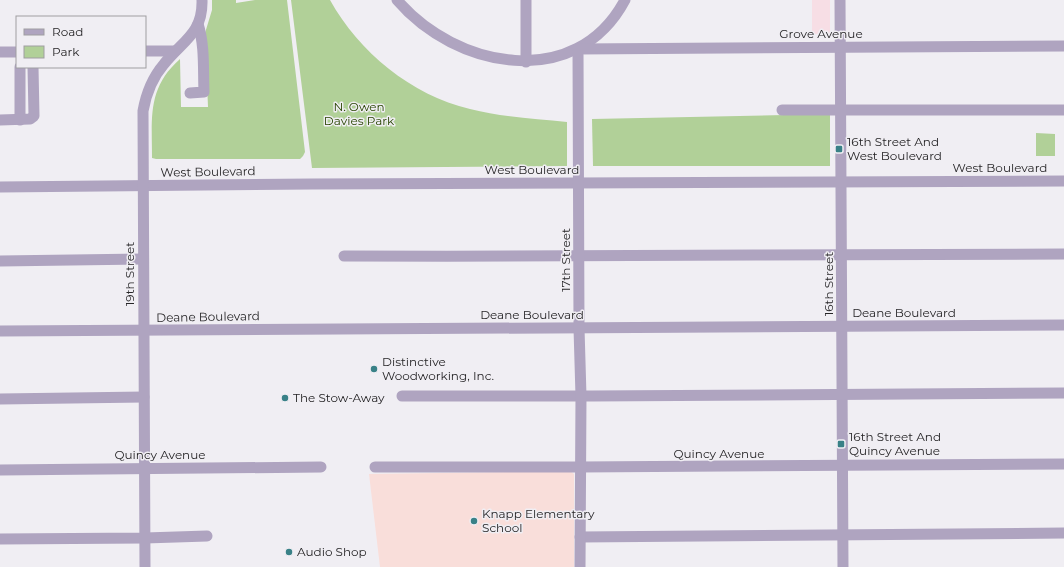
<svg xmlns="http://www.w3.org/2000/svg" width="1064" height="567" viewBox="0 0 1064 567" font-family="Montserrat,sans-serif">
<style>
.commercial{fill:#f7dee5}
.education{fill:#f9deda}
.green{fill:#b1d098}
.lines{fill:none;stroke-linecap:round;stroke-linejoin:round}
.minor{stroke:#afa4c0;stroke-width:11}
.poi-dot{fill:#398187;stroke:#f0eef3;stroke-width:1.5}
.labels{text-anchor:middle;stroke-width:3;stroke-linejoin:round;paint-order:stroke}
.street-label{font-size:12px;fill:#262527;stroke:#f0eef3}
.park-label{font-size:12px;fill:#274400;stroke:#f0eef3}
.poi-label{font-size:12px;fill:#262527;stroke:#f0eef3;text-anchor:start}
</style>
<rect width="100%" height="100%" fill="#f0eef3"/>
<rect class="commercial" x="812" y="0" width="18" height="34"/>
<polygon class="education" points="570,471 574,474 574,567 380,567 369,474"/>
<g class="green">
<path d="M212 0H236V3L255 0H287L305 152 303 156 300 159H156L152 158C152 118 147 88 180 59L181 107H208L205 33 212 10Z"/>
<path d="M291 0H330C359 52 411 95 470 109 502 117 535 119 567 122V166L312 168Z"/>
<polygon points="830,114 830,166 593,166 592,119"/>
<polygon points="1036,133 1055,134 1055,156 1036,156"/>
</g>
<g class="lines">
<g class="minor">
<path d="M397 0C456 69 576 92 625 0"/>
<polyline points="526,0 526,62"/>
<polyline points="840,0 843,567"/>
<polyline points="145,51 175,51"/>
<polyline points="0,52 17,52"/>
<polyline points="20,67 20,120"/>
<path d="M190 93 204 92C203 69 205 46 198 24"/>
<polyline points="782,110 1064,110"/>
<polyline points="0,120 30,119 34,116 33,67"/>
<polyline points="0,187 312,184 1064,181"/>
<path d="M344 256C584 257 824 254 1064 254"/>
<polyline points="0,261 143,259"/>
<polyline points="0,331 1064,325"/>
<polyline points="402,396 592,396 1064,393"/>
<polyline points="0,399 144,397"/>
<polyline points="375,467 580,467 1064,464"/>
<polyline points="0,470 321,467"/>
<polyline points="580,537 1064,533"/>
<polyline points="0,539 145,538 207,536"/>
<path d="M145 567 143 111C146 94 152 78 164 64 182 41 203 34 202 0"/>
<polyline points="580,567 581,396 579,328 578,49 1064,46"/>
</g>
</g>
<g class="poi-dot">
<rect x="835" y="145" width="8" height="8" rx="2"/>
<circle cx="374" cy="369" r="4"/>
<circle cx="285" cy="398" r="4"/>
<rect x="837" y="440" width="8" height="8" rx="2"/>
<circle cx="474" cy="521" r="4"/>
<circle cx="289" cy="552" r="4"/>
</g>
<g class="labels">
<g class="street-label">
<text x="821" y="38">Grove Avenue</text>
<text x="1000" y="172">West Boulevard</text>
<text x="532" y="174">West Boulevard</text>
<text transform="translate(208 172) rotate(-1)" y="4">West Boulevard</text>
<text transform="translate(566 260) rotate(-90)" y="4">17th Street</text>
<text transform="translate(130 274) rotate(-90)" y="4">19th Street</text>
<text transform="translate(829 284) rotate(-90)" y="4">16th Street</text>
<text x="904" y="317">Deane Boulevard</text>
<text x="532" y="319">Deane Boulevard</text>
<text transform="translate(208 317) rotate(-1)" y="4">Deane Boulevard</text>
<text x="719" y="458">Quincy Avenue</text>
<text x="160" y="459">Quincy Avenue</text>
</g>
<g class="park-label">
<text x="359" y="111">N. Owen<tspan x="359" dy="14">Davies Park</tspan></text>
</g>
<g class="poi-label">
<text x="847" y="146">16th Street And<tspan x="847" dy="14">West Boulevard</tspan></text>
<text x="382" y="366">Distinctive<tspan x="382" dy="14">Woodworking, Inc.</tspan></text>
<text x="293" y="402">The Stow-Away</text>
<text x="849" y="441">16th Street And<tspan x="849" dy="14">Quincy Avenue</tspan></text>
<text x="482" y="518">Knapp Elementary<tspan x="482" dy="14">School</tspan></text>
<text x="297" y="556">Audio Shop</text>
</g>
</g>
<rect x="16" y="16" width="130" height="52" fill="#f0eef3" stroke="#9f9ea1"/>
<rect x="24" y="29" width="20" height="6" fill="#afa4c0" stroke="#9f9ea1"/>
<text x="52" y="36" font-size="12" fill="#262527">Road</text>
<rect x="24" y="46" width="20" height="12" fill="#b1d098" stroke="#9f9ea1"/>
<text x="52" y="56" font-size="12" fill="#262527">Park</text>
</svg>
